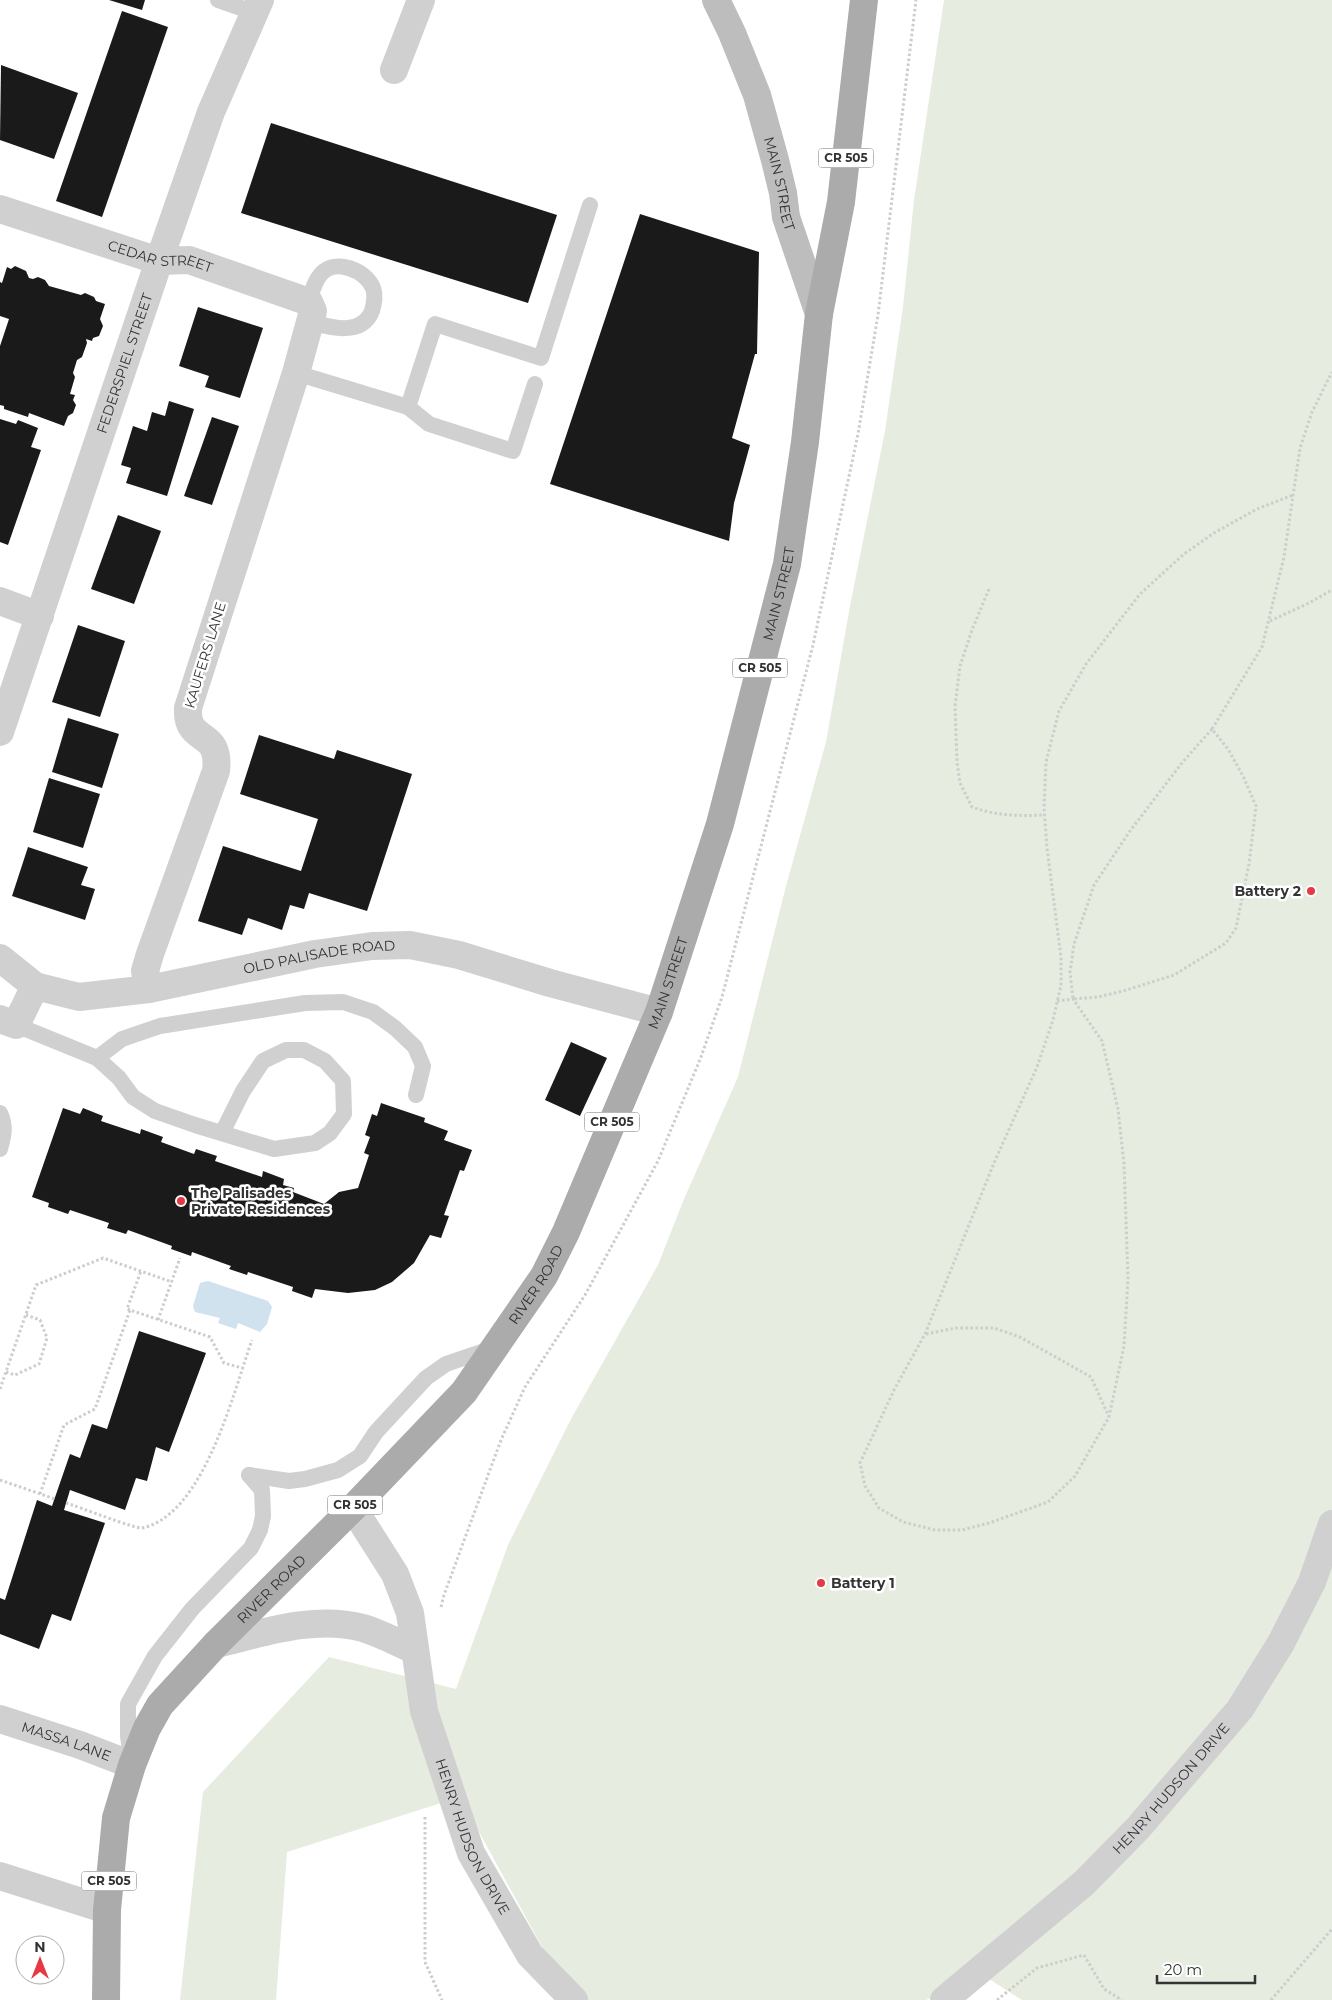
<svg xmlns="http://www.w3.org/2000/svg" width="1332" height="2000" viewBox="0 0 1332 2000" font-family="Montserrat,sans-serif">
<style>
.green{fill:#e6ecdf}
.water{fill:#cfe2ee}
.building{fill:#1a1a1a}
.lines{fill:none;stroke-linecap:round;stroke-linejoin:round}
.path{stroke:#cdcdcd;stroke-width:3;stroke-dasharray:2.5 2.5;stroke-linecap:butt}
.service{stroke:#d0d0d0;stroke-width:16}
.minor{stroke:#d0d0d0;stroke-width:28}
.secondary{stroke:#bdbdbd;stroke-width:28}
.primary{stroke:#ababab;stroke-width:28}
.poi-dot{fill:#e63946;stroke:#fff;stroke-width:2}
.labels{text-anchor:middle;stroke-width:5;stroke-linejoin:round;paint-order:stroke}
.shield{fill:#fff;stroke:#707070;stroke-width:1}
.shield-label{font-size:12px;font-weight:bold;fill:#333}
.street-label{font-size:14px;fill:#333;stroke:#fff}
.poi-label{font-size:14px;font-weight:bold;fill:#333;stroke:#fff;text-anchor:start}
</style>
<rect width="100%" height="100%" fill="#fff"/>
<polygon class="green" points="944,0 1332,0 1332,2000 1022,2000 983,1975 926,2000 571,2000 460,1797 287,1852 276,2000 180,2000 203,1792 329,1657 456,1689 508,1545 571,1419 658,1265 684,1199 738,1077 786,886 826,742 850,606 885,431 903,307 914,200"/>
<polygon class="water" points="208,1281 268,1301 272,1307 267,1324 260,1332 238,1323 236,1329 218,1323 220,1318 195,1312 193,1306 200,1283"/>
<g class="building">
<polygon points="109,0 145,0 142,10"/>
<polygon points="122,11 168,27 102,217 56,201"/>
<polygon points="1,65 78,93 54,159 0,140"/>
<polygon points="271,123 557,215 528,303 241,213"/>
<polygon points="640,214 759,252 757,354 755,354 732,438 750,445 734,503 729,541 550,484"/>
<polygon points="15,266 26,271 29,278 33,279 38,277 45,280 49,286 81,295 85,293 94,297 96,301 105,304 100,319 103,326 99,336 93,338 92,341 86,339 87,343 82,357 77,360 73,373 75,377 70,394 75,395 73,400 76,405 73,413 68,416 64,426 29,413 28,417 4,409 4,406 0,405 0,346 9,319 0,316 0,282 2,283 7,267 11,269"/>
<polygon points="198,307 263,328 240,398 205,387 209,376 179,366"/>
<polygon points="169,401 194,409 167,496 126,483 131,468 121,465 133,426 147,431 152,412 165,416"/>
<polygon points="212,417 239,426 212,505 184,496"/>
<polygon points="0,419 16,424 18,420 38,428 31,447 41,450 8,545 0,542"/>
<polygon points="118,515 161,531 134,604 91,589"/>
<polygon points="78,625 125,641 100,717 52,702"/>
<polygon points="68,718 119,734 102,788 52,772"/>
<polygon points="259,735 334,759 337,750 412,774 367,911 309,893 304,909 290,905 282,930 248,918 242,935 198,921 223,846 301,871 318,819 240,794"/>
<polygon points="49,778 100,794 83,848 33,832"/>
<polygon points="28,847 88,867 81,885 95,889 85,920 12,896"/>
<polygon points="571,1042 607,1058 580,1116 545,1100"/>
<polygon points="381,1103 425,1118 424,1122 448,1131 444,1140 472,1150 464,1171 460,1170 444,1215 449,1216 441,1238 430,1235 414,1263 392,1282 375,1290 348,1293 315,1289 312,1298 292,1291 293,1287 248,1272 247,1275 229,1269 231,1266 192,1252 191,1256 171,1249 172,1246 128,1230 126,1234 107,1228 109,1223 70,1210 68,1214 48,1207 49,1203 32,1197 63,1108 80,1114 83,1108 103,1116 101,1121 140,1134 141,1129 163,1137 161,1142 194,1154 196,1149 217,1156 215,1161 262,1177 263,1171 284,1179 283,1185 294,1188 293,1192 324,1204 339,1192 358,1188 369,1155 364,1153 370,1137 365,1135 372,1114 377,1116"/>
<polygon points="139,1331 206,1353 169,1452 156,1447 147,1481 136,1478 125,1510 70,1490 64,1510 105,1523 71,1621 52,1614 39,1649 0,1634 0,1598 5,1600 37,1500 52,1506 70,1454 80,1458 92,1424 107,1429"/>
</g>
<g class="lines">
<g class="path">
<path d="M989 589 972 630 960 666 955 706 957 762 960 783 972 807C996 816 1019 816 1044 815"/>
<polyline points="1270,621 1309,603 1332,590"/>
<polyline points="1212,729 1181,764 1130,831 1094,885 1074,944 1070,972 1073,999 1098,997 1123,991 1174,975 1226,943 1236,928 1249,864 1256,806 1243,776 1228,749 1212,729 1262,647 1284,557 1300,448 1312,412 1332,372"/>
<polyline points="1057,1001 1073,999 1102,1041 1118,1109 1124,1164 1128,1279 1124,1346 1109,1417 1075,1476 1048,1502 989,1523 962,1530 935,1530 903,1522 879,1508 865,1486 860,1463 894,1390 925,1334 994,1163 1037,1067 1053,1020 1061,985 1061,957 1047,848 1044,808 1046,762 1059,711 1086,664 1140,594 1184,554 1214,533 1257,509 1293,495"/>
<polyline points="130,1310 127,1309 141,1271"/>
<polyline points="158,1320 180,1258"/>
<polyline points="926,1334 956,1328 994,1328 1020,1337 1091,1377 1109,1417"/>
<polyline points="6,1372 15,1375 39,1364 47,1338 40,1320 26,1315"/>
<polyline points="0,1389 36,1285 103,1258 172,1282"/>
<polyline points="0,1480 55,1499"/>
<polyline points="40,1494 64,1425 95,1409 130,1310 210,1337 224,1363 242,1368"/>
<path d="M66 1503C77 1506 135 1529 142 1528 204 1515 233 1393 252 1340"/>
<polyline points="441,1607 444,1595 501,1440 525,1387 585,1295 658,1161 701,1057 722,997 813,645 858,434 878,315 916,0"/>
<polyline points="425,1817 425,1962 442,2000"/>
<polyline points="997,2000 1037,1968 1084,1955 1104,1989 1122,2000"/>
<polyline points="1271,2000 1332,1929"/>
</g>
<g class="service">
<polyline points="218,0 255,13"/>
<path d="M309 302C312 292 314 282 321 274 335 258 366 270 373 288 376 296 374 303 372 311 362 336 331 328 311 322"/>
<polyline points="296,373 408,407 435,324 541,358 590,205"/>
<polyline points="408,407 429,424 513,451 535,384"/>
<polyline points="16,1025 97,1058 119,1078 133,1097 155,1111 195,1125 274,1149 315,1143 330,1133 344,1114 343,1081 325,1061 304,1050 286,1050 263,1061 243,1091 222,1133"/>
<polyline points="97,1058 122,1039 160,1026 305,1003 343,1002 373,1012 395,1028 415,1047 423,1066 416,1095"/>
<path d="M0 1113C6 1126 4 1135 0 1149"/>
<polyline points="249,1475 289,1481 305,1479 338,1470 360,1456 376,1432 426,1378 446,1364 493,1348"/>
<polyline points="131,1759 128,1736 128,1704 155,1656 192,1609 251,1548 260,1530 263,1516 262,1490 249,1475"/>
</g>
<g class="minor">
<polyline points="394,70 421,0"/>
<path id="s1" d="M0 209 159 261 189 260 309 302 313 311 296 373 188 708C186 746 221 727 216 771L150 954 145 971 149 989"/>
<polyline points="0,601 40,616"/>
<path id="s2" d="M0 732 159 261 211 112 260 0"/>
<path id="s3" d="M0 958 35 986 79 997 149 989 315 954 372 946 410 945 459 955 550 983 659 1012"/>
<polyline points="0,1019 16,1025 35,986"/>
<path id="s4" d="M353 1508 395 1574 410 1613 424 1711 471 1853 530 1955 574 2000"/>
<path d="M216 1644C263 1633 313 1615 363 1628 380 1633 398 1643 415 1650"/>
<path id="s5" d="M0 1719 80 1745 132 1765"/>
<polyline points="0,1876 107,1910"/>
<path id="s6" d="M944 2000 1084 1883 1138 1828 1240 1709 1281 1643 1312 1582 1332 1524"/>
</g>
<path class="secondary" id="s7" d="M716 0 732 33 757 95 775 160 783 193 786 217 819 314"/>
<path class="primary" id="s8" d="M106 2000 107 1910 116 1818 132 1765 147 1728 160 1705 216 1644 353 1508 464 1392 544 1276 566 1232 659 1012 720 824 787 564 805 442 819 314 841 202 864 0"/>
</g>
<g class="poi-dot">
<circle cx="1311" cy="891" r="5"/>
<circle cx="181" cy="1201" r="5"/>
<circle cx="821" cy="1583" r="5"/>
</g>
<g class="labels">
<g class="shield">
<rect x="818.5" y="148.5" width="55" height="19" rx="4"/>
<rect x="732.5" y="658.5" width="55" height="19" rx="4"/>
<rect x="584.5" y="1112.5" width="55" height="19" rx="4"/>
<rect x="327.5" y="1495.5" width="55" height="19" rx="4"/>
<rect x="81.5" y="1871.5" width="55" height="19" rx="4"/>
</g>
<g class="shield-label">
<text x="846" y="162">CR 505</text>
<text x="760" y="672">CR 505</text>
<text x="612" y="1126">CR 505</text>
<text x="355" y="1509">CR 505</text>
<text x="109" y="1885">CR 505</text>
</g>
<g class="street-label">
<text dy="5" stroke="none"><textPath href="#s7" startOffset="195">MAIN STREET</textPath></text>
<text dy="5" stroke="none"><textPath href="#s1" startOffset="168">CEDAR STREET</textPath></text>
<text dy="5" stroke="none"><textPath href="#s2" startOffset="389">FEDERSPIEL STREET</textPath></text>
<text dy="5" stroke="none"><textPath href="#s8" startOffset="1605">MAIN STREET</textPath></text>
<text transform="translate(205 655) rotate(-73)" y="5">KAUFERS LANE</text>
<text dy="5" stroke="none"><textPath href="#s3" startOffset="334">OLD PALISADE ROAD</textPath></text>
<text dy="5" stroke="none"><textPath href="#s8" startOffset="1200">MAIN STREET</textPath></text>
<text dy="5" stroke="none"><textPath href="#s8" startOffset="870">RIVER ROAD</textPath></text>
<text dy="5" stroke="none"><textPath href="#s8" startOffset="465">RIVER ROAD</textPath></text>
<text dy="5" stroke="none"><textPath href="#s5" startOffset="70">MASSA LANE</textPath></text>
<text dy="5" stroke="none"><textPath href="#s6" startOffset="311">HENRY HUDSON DRIVE</textPath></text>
<text dy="5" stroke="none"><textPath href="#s4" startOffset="354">HENRY HUDSON DRIVE</textPath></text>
</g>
<g class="poi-label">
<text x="1301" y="896" text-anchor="end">Battery 2</text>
<text x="191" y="1198">The Palisades<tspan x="191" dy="16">Private Residences</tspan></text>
<text x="831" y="1588">Battery 1</text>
</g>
</g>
<g transform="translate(40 1960)"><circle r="24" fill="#ffffff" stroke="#adadad"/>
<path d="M0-4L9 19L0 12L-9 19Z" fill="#e63946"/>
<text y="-8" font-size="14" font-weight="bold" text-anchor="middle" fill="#333333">N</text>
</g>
<path d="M1157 1975v8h98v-8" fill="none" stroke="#333333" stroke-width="2.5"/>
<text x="1164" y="1975" font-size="15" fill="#333333" stroke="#ffffff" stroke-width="4" paint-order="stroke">20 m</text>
</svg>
